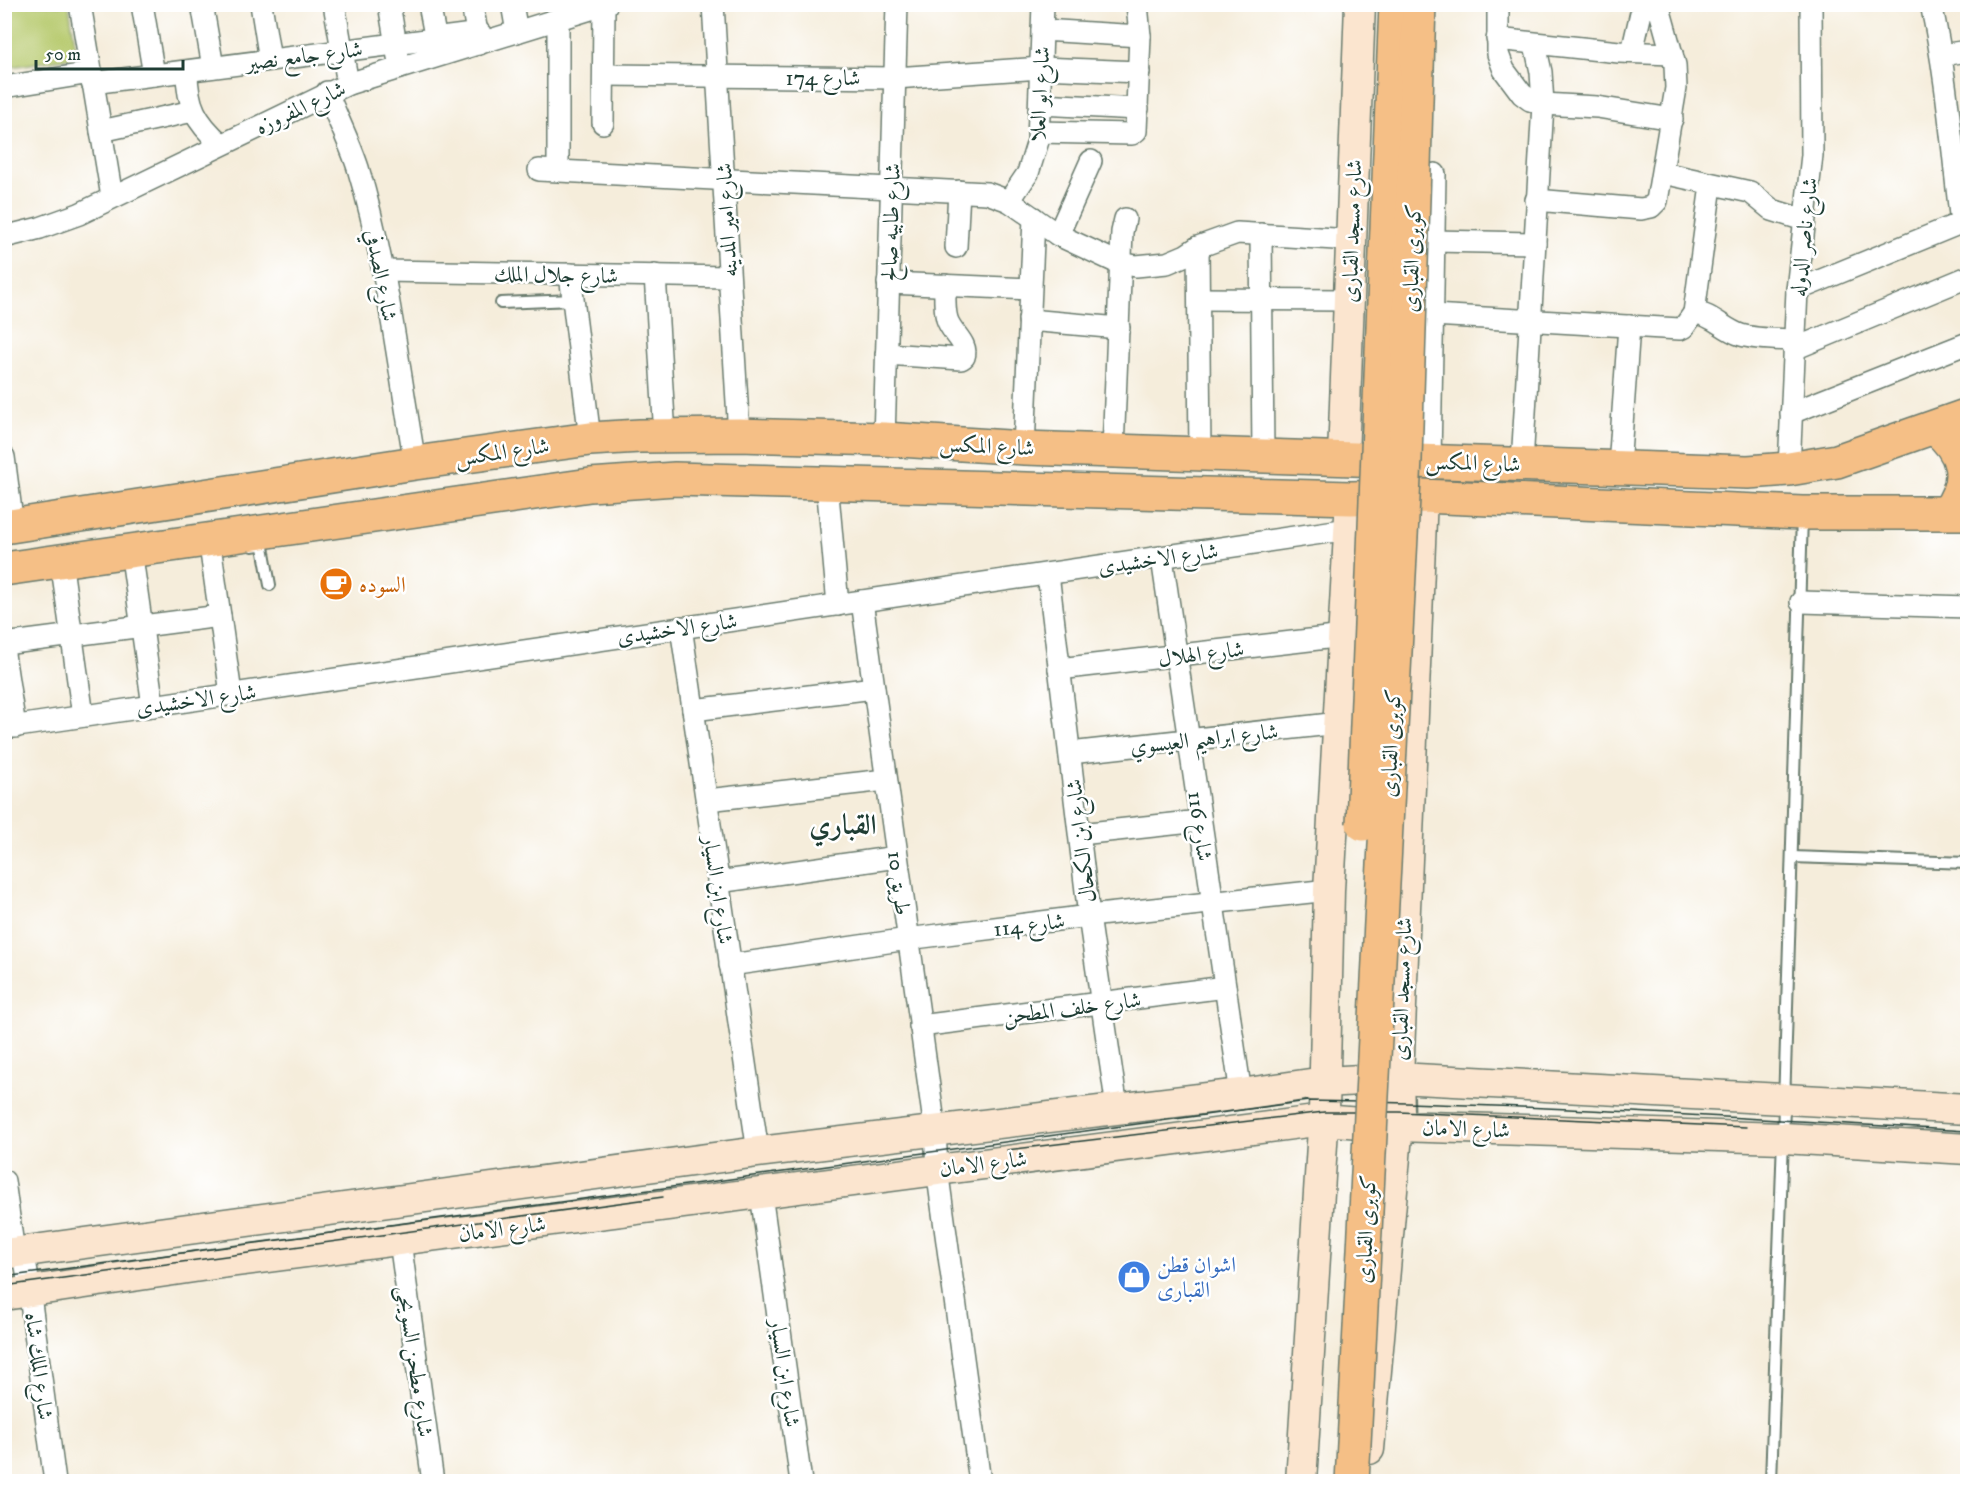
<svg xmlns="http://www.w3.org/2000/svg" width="1972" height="1486" viewBox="0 0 1972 1486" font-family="'IM FELL DW Pica',Amiri,serif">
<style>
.green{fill:#b6c96c;stroke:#6a8350;stroke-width:1.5}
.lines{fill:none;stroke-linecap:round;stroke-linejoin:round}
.lane-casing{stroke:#6a7b6e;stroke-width:14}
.street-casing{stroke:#6a7b6e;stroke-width:24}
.secondary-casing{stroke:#6a7b6e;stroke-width:33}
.primary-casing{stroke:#6a7b6e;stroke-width:36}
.lane{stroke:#fff;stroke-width:10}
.street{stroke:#fff;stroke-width:21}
.secondary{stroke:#fbe5cf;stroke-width:30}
.primary{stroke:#f5bf86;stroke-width:33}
.tram{stroke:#1f3d34;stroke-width:1.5}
.primary-bridge-casing{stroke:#6a7b6e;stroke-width:36;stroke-linecap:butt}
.primary-bridge{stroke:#f5bf86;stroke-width:33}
.labels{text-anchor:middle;stroke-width:5;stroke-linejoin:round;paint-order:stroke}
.street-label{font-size:22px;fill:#1f3d34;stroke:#fff}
.food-label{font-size:22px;fill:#c56008;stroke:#fff;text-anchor:start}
.shop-label{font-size:22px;fill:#366cbe;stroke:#fff;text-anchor:start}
.district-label{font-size:28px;font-weight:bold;fill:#1f3d34;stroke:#fff}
</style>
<rect width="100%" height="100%" fill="#fff"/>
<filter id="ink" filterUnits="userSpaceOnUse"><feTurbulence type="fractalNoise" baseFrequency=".0167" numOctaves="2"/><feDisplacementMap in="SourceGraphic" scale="12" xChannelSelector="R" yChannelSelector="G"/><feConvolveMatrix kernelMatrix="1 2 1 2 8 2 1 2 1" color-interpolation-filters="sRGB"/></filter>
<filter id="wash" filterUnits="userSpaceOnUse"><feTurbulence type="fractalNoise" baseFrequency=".008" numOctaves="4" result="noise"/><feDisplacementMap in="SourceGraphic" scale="24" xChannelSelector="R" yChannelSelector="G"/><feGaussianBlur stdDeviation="1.35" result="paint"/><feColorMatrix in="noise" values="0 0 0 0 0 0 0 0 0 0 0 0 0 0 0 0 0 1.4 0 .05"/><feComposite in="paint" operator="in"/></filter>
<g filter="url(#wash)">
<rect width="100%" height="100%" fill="#f5eddb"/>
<polygon class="green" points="5,4 69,5 77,57 5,68"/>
</g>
<g filter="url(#ink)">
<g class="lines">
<defs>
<g id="lane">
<polyline points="501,303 573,300"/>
<polyline points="252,546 259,545 263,547 270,585"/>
<polyline points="1792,857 1968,863"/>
<polyline points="1771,1482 1783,1138 1802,516"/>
</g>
<g id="street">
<polyline points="80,4 112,197"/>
<polyline points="142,4 154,75"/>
<polyline points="202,4 213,67"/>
<polyline points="261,4 270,60"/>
<polyline points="334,4 348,84"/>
<polyline points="389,4 398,57"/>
<polyline points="429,4 438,51"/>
<polyline points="472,4 479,44"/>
<polyline points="512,4 517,32"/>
<polyline points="713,4 739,435"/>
<polyline points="1498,4 1498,54 1504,70 1522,94 1530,100 1543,104 1597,107 1672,119"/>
<path d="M1931 4C1947 76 1952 150 1961 223"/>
<polyline points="558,20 558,170"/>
<polyline points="1042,30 1140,36"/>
<polyline points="1497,39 1619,52 1672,54"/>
<polyline points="1632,52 1643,4"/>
<polyline points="1941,55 1968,51"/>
<path d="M187 71C187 105 196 122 221 144"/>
<polyline points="604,75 895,78 1041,68 1139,72"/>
<polyline points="92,83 480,33"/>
<polyline points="4,87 91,73"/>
<path d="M327 92C337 118 350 143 358 168 387 264 398 365 415 463"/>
<polyline points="1040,104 1138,109"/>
<polyline points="603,123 604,6"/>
<polyline points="101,131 193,111"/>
<polyline points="1038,132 1132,134 1136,131 1140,36 1137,4"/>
<polyline points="539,170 987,193 1009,201 1058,235 1116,262 1136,266 1167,263 1186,255 1198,247 1237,233 1351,240"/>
<polyline points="1663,173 1750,192 1772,210 1804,220"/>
<polyline points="1536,200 1641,209 1651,207 1657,201 1676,88 1675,65 1658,4"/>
<polyline points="1009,201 1028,173 1038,141 1043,4"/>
<polyline points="1261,234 1263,455"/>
<polyline points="1058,235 1091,161"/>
<polyline points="4,237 40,228 79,214 348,84 607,4"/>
<polyline points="1433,241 1535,243"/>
<polyline points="956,247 959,191"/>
<polyline points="1198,247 1200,453"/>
<polyline points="383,271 729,277"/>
<polyline points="570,274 590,439"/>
<polyline points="655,275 665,436"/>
<polyline points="888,283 1030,289"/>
<polyline points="1797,290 1968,220"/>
<polyline points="1199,299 1349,300"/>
<polyline points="1694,313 1711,185"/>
<path d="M1432 315 1680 329 1684 327 1694 313C1711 313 1724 330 1741 335 1758 340 1778 339 1795 340"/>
<polyline points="1029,320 1119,328"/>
<polyline points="1794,349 1968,277"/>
<path d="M886 354 961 359 964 357C969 343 951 333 947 319 944 309 945 296 945 285"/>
<polyline points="1791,413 1968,343"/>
<polyline points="884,439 897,4"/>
<polyline points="1024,448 1034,218"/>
<polyline points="1113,450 1122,232 1125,219"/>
<polyline points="4,457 13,526"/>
<polyline points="1430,461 1435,174"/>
<polyline points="1522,464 1543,104 1541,72 1535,44"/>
<polyline points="1619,467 1629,326"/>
<polyline points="1789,469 1797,290 1812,155 1811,4"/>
<polyline points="827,483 838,605"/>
<polyline points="209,538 231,694"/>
<polyline points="131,550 153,706"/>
<polyline points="1162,558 1241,1094"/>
<polyline points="61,560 83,716"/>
<polyline points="1048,574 1089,916 1117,1108"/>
<polyline points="862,601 935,1130 937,1169 980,1482"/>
<polyline points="1801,602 1968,607"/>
<polyline points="681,627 758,1152"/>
<polyline points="4,644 220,616"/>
<polyline points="4,654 15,727"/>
<polyline points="1059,669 1344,636"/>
<polyline points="693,710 874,688"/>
<polyline points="4,728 1349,529"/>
<polyline points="1070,753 1339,723"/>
<polyline points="707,800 886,780"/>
<polyline points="1080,834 1200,821"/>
<polyline points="718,882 897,857"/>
<polyline points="730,965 915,938 1089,916 1329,890"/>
<polyline points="920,1026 1225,987"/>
<polyline points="4,1181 14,1253"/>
<polyline points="761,1194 801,1482"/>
<polyline points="400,1241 433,1482"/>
<polyline points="24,1251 55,1482"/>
</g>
<g id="secondary">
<polyline points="1343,458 1360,4"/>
<polyline points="4,1254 758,1152 1241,1094 1324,1082 1398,1078 1968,1109"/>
<polyline points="4,1295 221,1263 1323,1120 1397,1126 1783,1138 1968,1149"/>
<polyline points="1369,1449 1399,1112 1398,1078 1422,496"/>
<polyline points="1301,1482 1324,1112 1329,890 1351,498"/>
</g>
<g id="primary">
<path d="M1935 428C1965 452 1971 480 1948 512"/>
<polyline points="4,527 415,463 590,439 640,436 739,435 884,439 1024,448 1748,472 1789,469 1837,461 1968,415"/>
<polyline points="4,569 590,485 675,479 1351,498 1422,496 1802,513 1968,513"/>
</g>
</defs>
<use href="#lane" class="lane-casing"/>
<use href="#street" class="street-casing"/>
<use href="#secondary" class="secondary-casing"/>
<use href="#primary" class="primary-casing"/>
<use href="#lane" class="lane"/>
<use href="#street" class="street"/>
<use href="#secondary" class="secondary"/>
<use href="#primary" class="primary"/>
<g class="tram">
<polyline points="1007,1150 1324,1112 1399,1112 1746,1127"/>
<path d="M4 1277 1308 1101C1528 1104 1748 1118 1968 1131"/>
<polyline points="4,1286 663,1197"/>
</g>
<defs>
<g id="primary-bridge">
<polyline points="1363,824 1396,4"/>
<polyline points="1352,1482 1405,459 1419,4"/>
</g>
</defs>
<use href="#primary-bridge" class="primary-bridge-casing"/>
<use href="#primary-bridge" class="primary-bridge"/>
</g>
</g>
<defs>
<symbol id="cafe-disc" viewBox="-11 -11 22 22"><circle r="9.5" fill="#e8710a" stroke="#fff"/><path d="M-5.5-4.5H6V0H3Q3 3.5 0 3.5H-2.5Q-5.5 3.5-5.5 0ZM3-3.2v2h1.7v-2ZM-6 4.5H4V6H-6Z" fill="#fff"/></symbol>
<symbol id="shop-disc" viewBox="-11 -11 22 22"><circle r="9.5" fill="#3f7fe0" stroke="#fff"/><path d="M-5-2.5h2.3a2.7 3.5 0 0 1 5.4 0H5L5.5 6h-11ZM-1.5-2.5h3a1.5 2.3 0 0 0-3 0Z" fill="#fff"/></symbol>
</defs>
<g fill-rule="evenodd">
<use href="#cafe-disc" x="317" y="565" width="38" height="38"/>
<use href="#shop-disc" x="1115" y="1258" width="38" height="38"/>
</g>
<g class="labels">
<g class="street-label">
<text transform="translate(304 55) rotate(-7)" y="8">شارع جامع نصير</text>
<text x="823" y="85">شارع 174</text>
<text transform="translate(1039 94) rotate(-87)" y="8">شارع ابو العلا</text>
<text transform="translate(300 107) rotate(-25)" y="8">شارع المفروزه</text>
<text transform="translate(726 220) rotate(-93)" y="8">شارع امير المدينه</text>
<text transform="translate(890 222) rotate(-88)" y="8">شارع طابيه صالح</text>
<text transform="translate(1351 231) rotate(-88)" y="8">شارع مسجد القبارى</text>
<text transform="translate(1803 237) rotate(-84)" y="8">شارع ناصر الدوله</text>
<text transform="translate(1411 258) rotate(-88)" y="8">كوبرى القبارى</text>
<text transform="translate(556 274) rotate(1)" y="8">شارع جلال الملك</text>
<text transform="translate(382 275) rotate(79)" y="8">شارع الصدفي</text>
<text transform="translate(987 445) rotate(3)" y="8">شارع المكس</text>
<text transform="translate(502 451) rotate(-8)" y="8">شارع المكس</text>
<text transform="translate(1473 462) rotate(2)" y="8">شارع المكس</text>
<text transform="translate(1158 558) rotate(-8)" y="8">شارع الاخشيدى</text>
<text transform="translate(677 628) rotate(-8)" y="8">شارع الاخشيدى</text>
<text transform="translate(1201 653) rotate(-7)" y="8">شارع الهلال</text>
<text transform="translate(196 699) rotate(-8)" y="8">شارع الاخشيدى</text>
<text transform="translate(1204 738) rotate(-6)" y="8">شارع ابراهيم العيسوي</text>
<text transform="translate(1390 743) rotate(-87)" y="8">كوبرى القبارى</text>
<text transform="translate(1201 826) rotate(82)" y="8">شارع 116</text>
<text transform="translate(1080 841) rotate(-97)" y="8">شارع ابن الكحال</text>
<text transform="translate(900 883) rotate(83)" y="8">طريق 10</text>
<text transform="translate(719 890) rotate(82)" y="8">شارع ابن السيار</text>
<text transform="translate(1029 924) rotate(-7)" y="8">شارع 114</text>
<text transform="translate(1401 989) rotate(-88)" y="8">شارع مسجد القبارى</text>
<text transform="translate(1072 1007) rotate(-7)" y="8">شارع خلف المطحن</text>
<text transform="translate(1466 1128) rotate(2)" y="8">شارع الامان</text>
<text transform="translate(983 1163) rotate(-7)" y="8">شارع الامان</text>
<text transform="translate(502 1228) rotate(-7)" y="8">شارع الامان</text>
<text transform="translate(1365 1229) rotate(-87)" y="8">كوبرى القبارى</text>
<text transform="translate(416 1361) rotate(82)" y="8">شارع مطحن السويحى</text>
<text transform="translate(40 1366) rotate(83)" y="8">شارع الملك شاه</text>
<text transform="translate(786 1373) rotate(82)" y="8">شارع ابن السيار</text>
</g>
<g class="food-label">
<text x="359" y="592">السوده</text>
</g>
<g class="shop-label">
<text x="1157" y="1272">اشوان قطن<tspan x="1157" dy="25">القبارى</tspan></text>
</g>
<g class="district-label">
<text x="843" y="834">القباري</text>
</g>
</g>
<rect width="1972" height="1486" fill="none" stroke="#fff" stroke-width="24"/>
<path d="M36 60v9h147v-9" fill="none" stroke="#1f3d34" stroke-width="3"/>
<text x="45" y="60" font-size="18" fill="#1f3d34" stroke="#ffffff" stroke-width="4.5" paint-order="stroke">50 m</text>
</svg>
